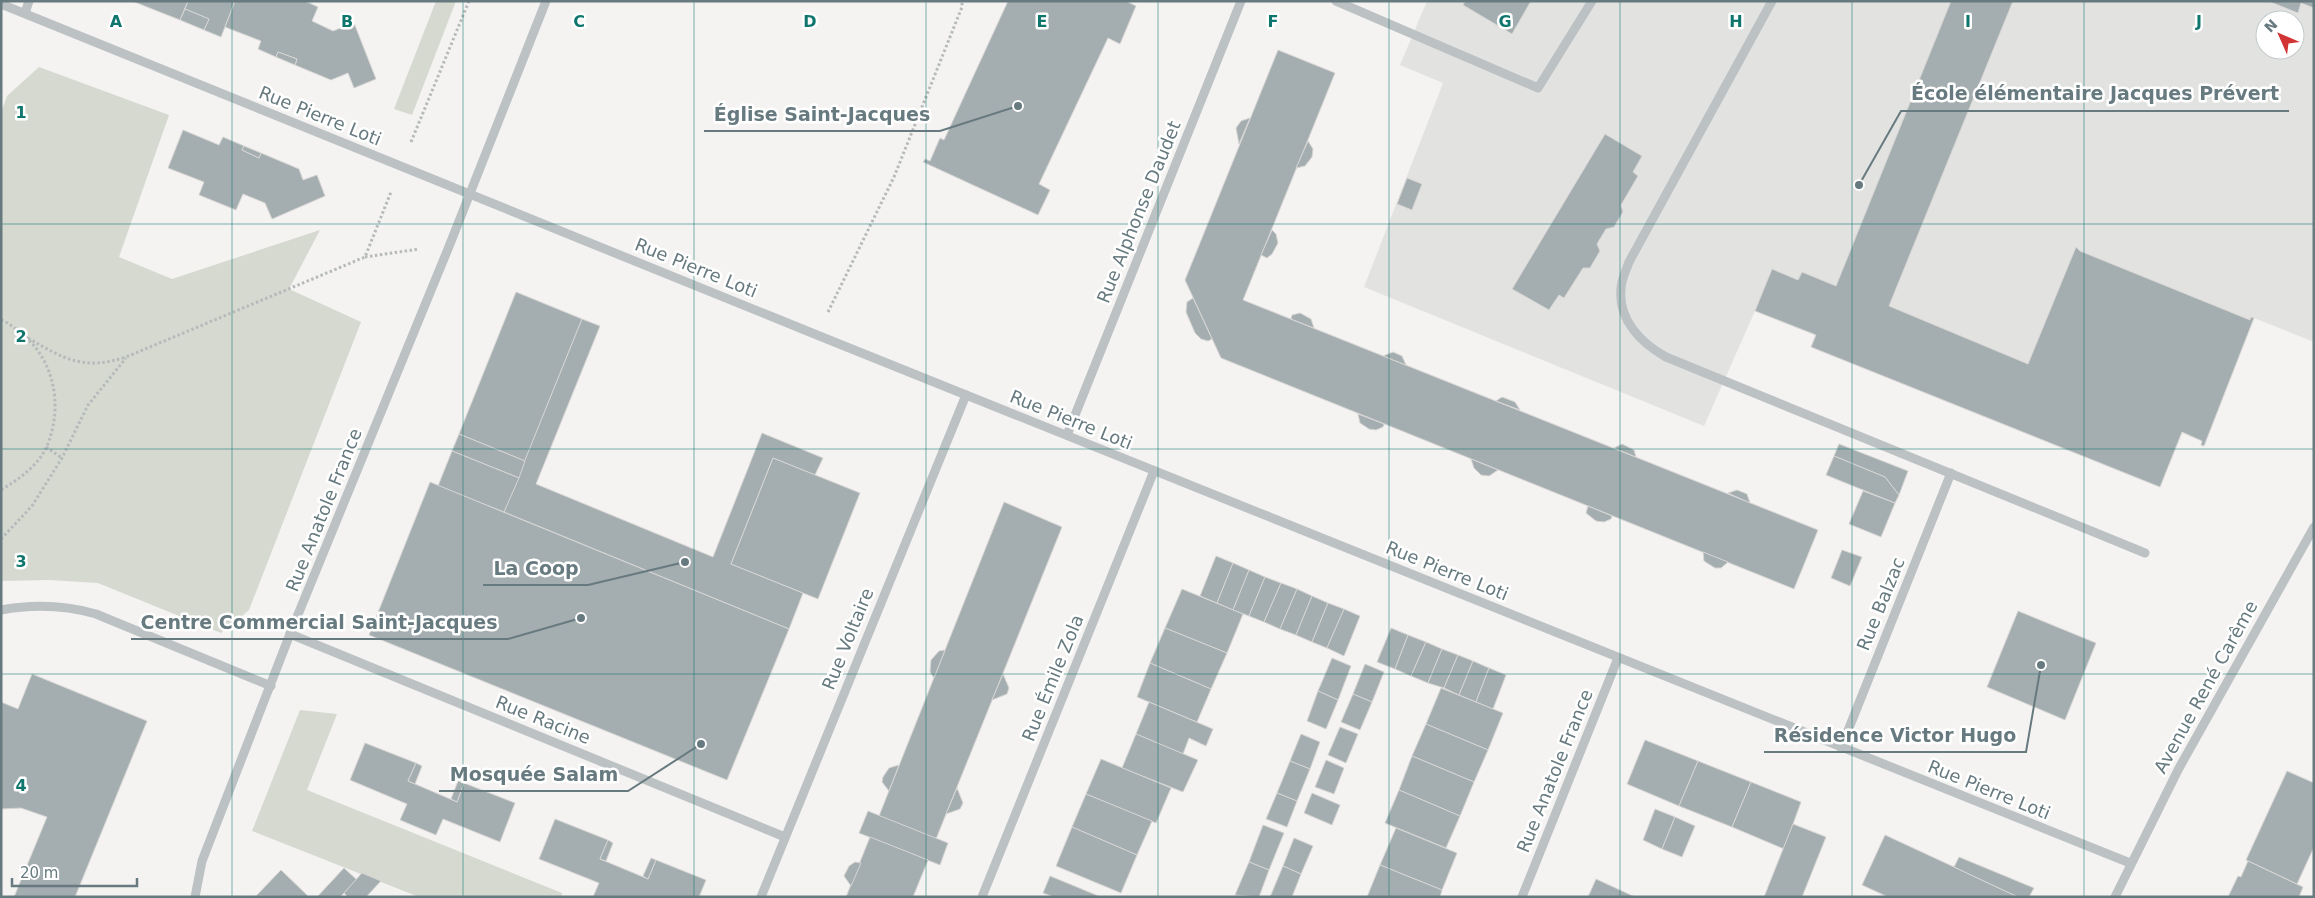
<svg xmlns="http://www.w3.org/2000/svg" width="2315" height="898" viewBox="0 0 2315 898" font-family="'DejaVu Sans',sans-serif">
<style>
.built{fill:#e2e3e1;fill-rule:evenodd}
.green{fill:#d5d9d0}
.building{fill:#a4adaf;stroke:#d6d5d4}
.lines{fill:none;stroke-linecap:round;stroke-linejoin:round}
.path{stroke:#b6babb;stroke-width:3;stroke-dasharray:2.5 2.5;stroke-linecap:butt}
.minor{stroke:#bcc1c3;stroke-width:9}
.grid{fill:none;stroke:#0f766e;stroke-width:1;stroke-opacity:0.55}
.labels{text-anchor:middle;stroke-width:5;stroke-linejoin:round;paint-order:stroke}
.street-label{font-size:18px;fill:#667a7f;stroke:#fff}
.grid-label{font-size:16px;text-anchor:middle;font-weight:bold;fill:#0f766e;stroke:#fff;stroke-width:5;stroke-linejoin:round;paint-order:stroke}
.leader{fill:none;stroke:#667a7f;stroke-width:2}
.callout-dot{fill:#667a7f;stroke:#fff;stroke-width:2}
.callout-label{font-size:19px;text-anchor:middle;font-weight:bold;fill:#667a7f;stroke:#fff;stroke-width:5;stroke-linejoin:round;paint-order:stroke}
</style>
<rect width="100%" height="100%" fill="#f4f3f1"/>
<path class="built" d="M1427 1H2314V342L2254 318 2204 446 2201 445 2202 441 2182 433 2160 487 1811 347 1815 335 1755 311 1704 426 1364 287 1443 83 1400 65ZM2265 20H2295V50H2265Z"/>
<g class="green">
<polygon points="436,1 456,1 412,115 394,109"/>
<polygon points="39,67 169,115 119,257 172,279 320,230 289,289 361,322 249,610 221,633 98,583 49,580 1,581 1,113 7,96"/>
<polygon points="300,710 337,714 307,790 562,893 561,897 419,897 252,831"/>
</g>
<g class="building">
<polygon points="132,1 188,1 180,20"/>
<polygon points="188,1 235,1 221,37 204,30 209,19 185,9"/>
<polygon points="235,1 305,1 318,7 312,21 333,31 354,23 376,79 354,88 348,73 331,80 295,65 297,59 278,52 276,57 258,49 261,41 225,27"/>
<polygon points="1008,1 1126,1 1136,6 1120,44 1108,38 1039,184 1050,190 1038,215 923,162 925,159 930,161 940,138 944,140"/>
<polygon points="1465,1 1531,1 1512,34 1463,5"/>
<polygon points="1951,1 2013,1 1889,306 2028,364 2076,247 2080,251 2250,320 2251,317 2254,318 2204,446 2201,445 2202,441 2182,432 2160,487 1811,347 1816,335 1755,311 1772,269 1798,280 1802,272 1836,286"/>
<polygon points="2268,1 2314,1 2314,8 2301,3 2298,13"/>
<polygon points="185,9 209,19 204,30 180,20"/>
<polygon points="1278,50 1335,73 1243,300 1818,530 1794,589 1221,358 1185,280"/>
<polygon points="278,52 297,59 295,65 276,57"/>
<polygon points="1250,118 1239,144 1236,128 1241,121"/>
<polygon points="183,130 219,145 223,137 244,146 242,150 259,158 261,153 299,169 303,180 317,175 325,196 272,219 265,203 243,194 236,210 199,195 204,182 168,168"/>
<polygon points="1605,134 1642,156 1633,172 1638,176 1621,205 1623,212 1614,227 1606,229 1597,244 1600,251 1590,268 1583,268 1564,298 1559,295 1549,310 1512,289"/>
<polygon points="1308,141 1313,149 1312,157 1305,166 1296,168"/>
<polygon points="244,146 261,153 259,158 242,150"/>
<polygon points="1407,178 1422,184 1412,210 1397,204"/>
<polygon points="1272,230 1276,234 1278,243 1272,254 1267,258 1261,255"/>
<polygon points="516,292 582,319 525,461 459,434"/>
<polygon points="1193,298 1212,339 1208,341 1201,339 1195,333 1186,312 1187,302"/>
<polygon points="1300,313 1311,319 1314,328 1291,319 1292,315"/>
<polygon points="582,319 600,326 536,484 713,557 762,433 823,458 815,475 773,458 731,564 803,593 789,629 504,512"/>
<polygon points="1393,352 1402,356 1406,365 1383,356"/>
<polygon points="1502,397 1515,402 1520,410 1496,401"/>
<polygon points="1358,414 1384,424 1383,427 1376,430 1369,429 1360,423"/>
<polygon points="459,434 525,461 519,478 452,451"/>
<polygon points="1622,444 1634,450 1636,457 1614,448"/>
<polygon points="1839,444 1908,471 1899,495 1885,477 1834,456"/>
<polygon points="452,451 519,478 504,512 438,486"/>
<polygon points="1834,456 1885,477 1899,495 1895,503 1826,475"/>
<polygon points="773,458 860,493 818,599 731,564"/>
<polygon points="1471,459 1498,470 1489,476 1481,475 1474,468"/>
<polygon points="430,482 789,629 727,780 369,635"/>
<polygon points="1737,490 1747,494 1750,503 1728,493"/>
<polygon points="1863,491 1895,503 1881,537 1849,524"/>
<polygon points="1004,502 1062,527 936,839 879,816"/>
<polygon points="1588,506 1612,516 1611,519 1604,522 1596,521 1586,513"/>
<polygon points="1842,550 1862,557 1850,586 1831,578"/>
<polygon points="1703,552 1728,562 1721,568 1715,568 1704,561"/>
<polygon points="1216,556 1233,563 1217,603 1200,596"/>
<polygon points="1233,563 1249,570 1233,610 1217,603"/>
<polygon points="1249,570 1265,577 1249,616 1233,610"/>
<polygon points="1265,577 1281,583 1264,622 1249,616"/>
<polygon points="1281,583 1297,589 1280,629 1264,622"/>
<polygon points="1182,589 1243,614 1227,653 1165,628"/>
<polygon points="1297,589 1312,596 1296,635 1280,629"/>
<polygon points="1312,596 1328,603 1312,642 1296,635"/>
<polygon points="1328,603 1344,609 1327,648 1312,642"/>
<polygon points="1344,609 1360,616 1344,656 1327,648"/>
<polygon points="2018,611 2096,643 2065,720 1987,687"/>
<polygon points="1165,628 1227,653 1211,689 1150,663"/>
<polygon points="1391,628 1408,635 1395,669 1377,662"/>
<polygon points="1408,635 1426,642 1411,676 1395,669"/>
<polygon points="1426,642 1442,649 1428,683 1411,676"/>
<polygon points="1442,649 1458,655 1444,688 1428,683"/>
<polygon points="945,650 934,678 930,672 931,660 939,651"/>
<polygon points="1458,655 1473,661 1459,695 1444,688"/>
<polygon points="1332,658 1351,666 1338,700 1318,691"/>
<polygon points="1473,661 1489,668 1476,702 1459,695"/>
<polygon points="1150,663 1211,689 1197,722 1137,697"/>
<polygon points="1365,664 1384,672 1372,702 1353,694"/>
<polygon points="1489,668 1506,675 1493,709 1476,702"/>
<polygon points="32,674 147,721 75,897 14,897 47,817 21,808 1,809 1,702 18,709"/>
<polygon points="1003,674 1009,688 1007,694 992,700"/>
<polygon points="1441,688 1503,713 1488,750 1426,724"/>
<polygon points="1318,691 1338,700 1326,729 1307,721"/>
<polygon points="1353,694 1372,702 1360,730 1341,722"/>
<polygon points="1149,702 1213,729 1206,746 1189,738 1183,754 1136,734"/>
<polygon points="1426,724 1488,750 1474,782 1412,756"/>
<polygon points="1340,727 1358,734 1346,763 1328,755"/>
<polygon points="1136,734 1198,760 1183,792 1122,768"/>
<polygon points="1301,734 1320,742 1310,769 1290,761"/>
<polygon points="1645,740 1698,761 1679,806 1627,784"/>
<polygon points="365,743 416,763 408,781 457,802 464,783 515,803 500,842 443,819 436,835 400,820 407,804 350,780"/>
<polygon points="1412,756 1474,782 1460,816 1399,790"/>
<polygon points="1101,759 1171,788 1156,823 1086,794"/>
<polygon points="1326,760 1344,768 1334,794 1315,787"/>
<polygon points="1290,761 1310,769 1297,801 1277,793"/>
<polygon points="1698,761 1751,782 1732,827 1679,806"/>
<polygon points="416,763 422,766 415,784 408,781"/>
<polygon points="899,765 889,791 882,782 883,777 889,768"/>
<polygon points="2287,771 2314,783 2314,847 2297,884 2246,860"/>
<polygon points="458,781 464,783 457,802 451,799"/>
<polygon points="1751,782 1801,802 1784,849 1732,827"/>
<polygon points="957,788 963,803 960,809 946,814"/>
<polygon points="1399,790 1460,816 1446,848 1385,823"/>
<polygon points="1277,793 1297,801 1287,827 1266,819"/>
<polygon points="1312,793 1340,805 1332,825 1304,813"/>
<polygon points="1086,794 1152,821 1137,855 1072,827"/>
<polygon points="1655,809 1675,817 1662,849 1643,840"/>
<polygon points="868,811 948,843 940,865 859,833"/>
<polygon points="1675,817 1695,826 1682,857 1662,849"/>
<polygon points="555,819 608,840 600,859 648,879 656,860 706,880 699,897 593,897 599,883 539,859"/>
<polygon points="1793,824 1826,837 1802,897 1764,897"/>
<polygon points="1263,825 1284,833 1269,870 1249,862"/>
<polygon points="1072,827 1137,855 1121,893 1056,866"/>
<polygon points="1396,828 1457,853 1442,890 1380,865"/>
<polygon points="1885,835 1954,867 2018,897 1888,897 1862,885"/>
<polygon points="870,837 928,860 913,897 846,897"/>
<polygon points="1294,838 1313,846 1301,874 1283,866"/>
<polygon points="608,840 613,843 606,861 600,859"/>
<polygon points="1959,857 2034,888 2029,897 2018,897 1954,867"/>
<polygon points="651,858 656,860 648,879 643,876"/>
<polygon points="2248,861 2303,887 2299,897 2228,897 2238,876 2241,877"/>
<polygon points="855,862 861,863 851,886 844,876 849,866"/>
<polygon points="1249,862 1269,870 1259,897 1235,895"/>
<polygon points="1380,865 1442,890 1440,897 1367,897"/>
<polygon points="1283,866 1301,874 1292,897 1270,897"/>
<polygon points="344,868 357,880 340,897 317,897"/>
<polygon points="281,870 309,897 256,896"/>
<polygon points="362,873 381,881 366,897 348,897 344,893"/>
<polygon points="1050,876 1101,897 1054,897 1043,893"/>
<polygon points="1596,879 1635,897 1588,897"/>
</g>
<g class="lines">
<g class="path">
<polyline points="411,142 469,1"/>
<polyline points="365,257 419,249"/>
<polyline points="828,312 894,177 962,7 962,1"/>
<path d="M1 320C7 322 12 326 17 330 54 356 64 405 47 446 38 466 19 479 1 490"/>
<path d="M28 338C64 359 84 371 126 357L365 257 391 192"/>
<polyline points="46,447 62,458"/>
<polyline points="1,539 32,506 62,458 88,405 126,358"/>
</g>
<g class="minor">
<polyline points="1336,1 1538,88 1592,1"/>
<path d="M1772 1 1629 262C1626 271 1621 280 1621 289 1618 320 1641 343 1666 357L2145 553"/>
<polyline points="1,4 817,335 2130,863"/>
<polyline points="25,13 29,1"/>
<polyline points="1067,435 1241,1"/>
<path d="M1 610C34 604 64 605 96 614L271 686"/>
<polyline points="290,634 785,837"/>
<polyline points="1841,748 1951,473"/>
<polyline points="195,897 202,861 290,634 450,244 546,1"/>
<polyline points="761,897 966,395"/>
<polyline points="982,897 1154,471"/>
<polyline points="1522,897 1618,658"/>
<polyline points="2115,897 2178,770 2314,527"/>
</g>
</g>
<path class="grid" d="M232 1V897M463 1V897M694 1V897M926 1V897M1158 1V897M1389 1V897M1620 1V897M1852 1V897M2084 1V897M1 224H2314M1 449H2314M1 674H2314"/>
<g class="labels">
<g class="street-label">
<text transform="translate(320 116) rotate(22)" y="6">Rue Pierre Loti</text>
<text transform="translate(1139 212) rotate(-68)" y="6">Rue Alphonse Daudet</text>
<text transform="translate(696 268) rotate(22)" y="6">Rue Pierre Loti</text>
<text transform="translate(1071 420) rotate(22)" y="6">Rue Pierre Loti</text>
<text transform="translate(324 510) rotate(-68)" y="6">Rue Anatole France</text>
<text transform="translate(1447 571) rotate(22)" y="6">Rue Pierre Loti</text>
<text transform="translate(1881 604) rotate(-68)" y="6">Rue Balzac</text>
<text transform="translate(848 639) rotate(-68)" y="6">Rue Voltaire</text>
<text transform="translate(1053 678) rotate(-68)" y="6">Rue Émile Zola</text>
<text transform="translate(2206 687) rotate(-61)" y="6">Avenue René Carême</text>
<text transform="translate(543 720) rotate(22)" y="6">Rue Racine</text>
<text transform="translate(1555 771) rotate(-68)" y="6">Rue Anatole France</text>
<text transform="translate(1989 790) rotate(22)" y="6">Rue Pierre Loti</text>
</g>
</g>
<g class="grid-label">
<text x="116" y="27">A</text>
<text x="347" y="27">B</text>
<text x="579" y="27">C</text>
<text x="810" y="27">D</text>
<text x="1042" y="27">E</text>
<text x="1273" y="27">F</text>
<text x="1505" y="27">G</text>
<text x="1736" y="27">H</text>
<text x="1968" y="27">I</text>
<text x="2199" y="27">J</text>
<text x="21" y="118">1</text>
<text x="21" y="342">2</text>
<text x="21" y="567">3</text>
<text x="21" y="791">4</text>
</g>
<path class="leader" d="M1859 185L1901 111H2289M1018 106L940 131H704M685 562L588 585H483M581 618L508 639H131M2041 665L2026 752H1764M701 744L628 791H439"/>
<g class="callout-dot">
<circle cx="1859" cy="185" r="5"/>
<circle cx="1018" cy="106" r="5"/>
<circle cx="685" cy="562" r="5"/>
<circle cx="581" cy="618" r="5"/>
<circle cx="2041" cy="665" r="5"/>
<circle cx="701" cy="744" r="5"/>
</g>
<g class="callout-label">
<text x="2095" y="100">École élémentaire Jacques Prévert</text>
<text x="822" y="121">Église Saint-Jacques</text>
<text x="536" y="575">La Coop</text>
<text x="319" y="629">Centre Commercial Saint-Jacques</text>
<text x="1895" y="742">Résidence Victor Hugo</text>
<text x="534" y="781">Mosquée Salam</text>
</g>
<rect width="2315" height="898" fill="none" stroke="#667a7f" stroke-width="5"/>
<g transform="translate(2280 35) rotate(315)"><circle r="24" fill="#ffffff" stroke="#c2cacc"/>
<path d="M0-4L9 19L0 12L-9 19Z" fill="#d23335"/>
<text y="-8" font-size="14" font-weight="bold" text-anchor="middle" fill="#667a7f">N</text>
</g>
<path d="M12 878v8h125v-8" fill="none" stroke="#667a7f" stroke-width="2.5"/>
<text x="20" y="878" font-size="15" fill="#667a7f" stroke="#ffffff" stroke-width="4" paint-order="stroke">20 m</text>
</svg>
